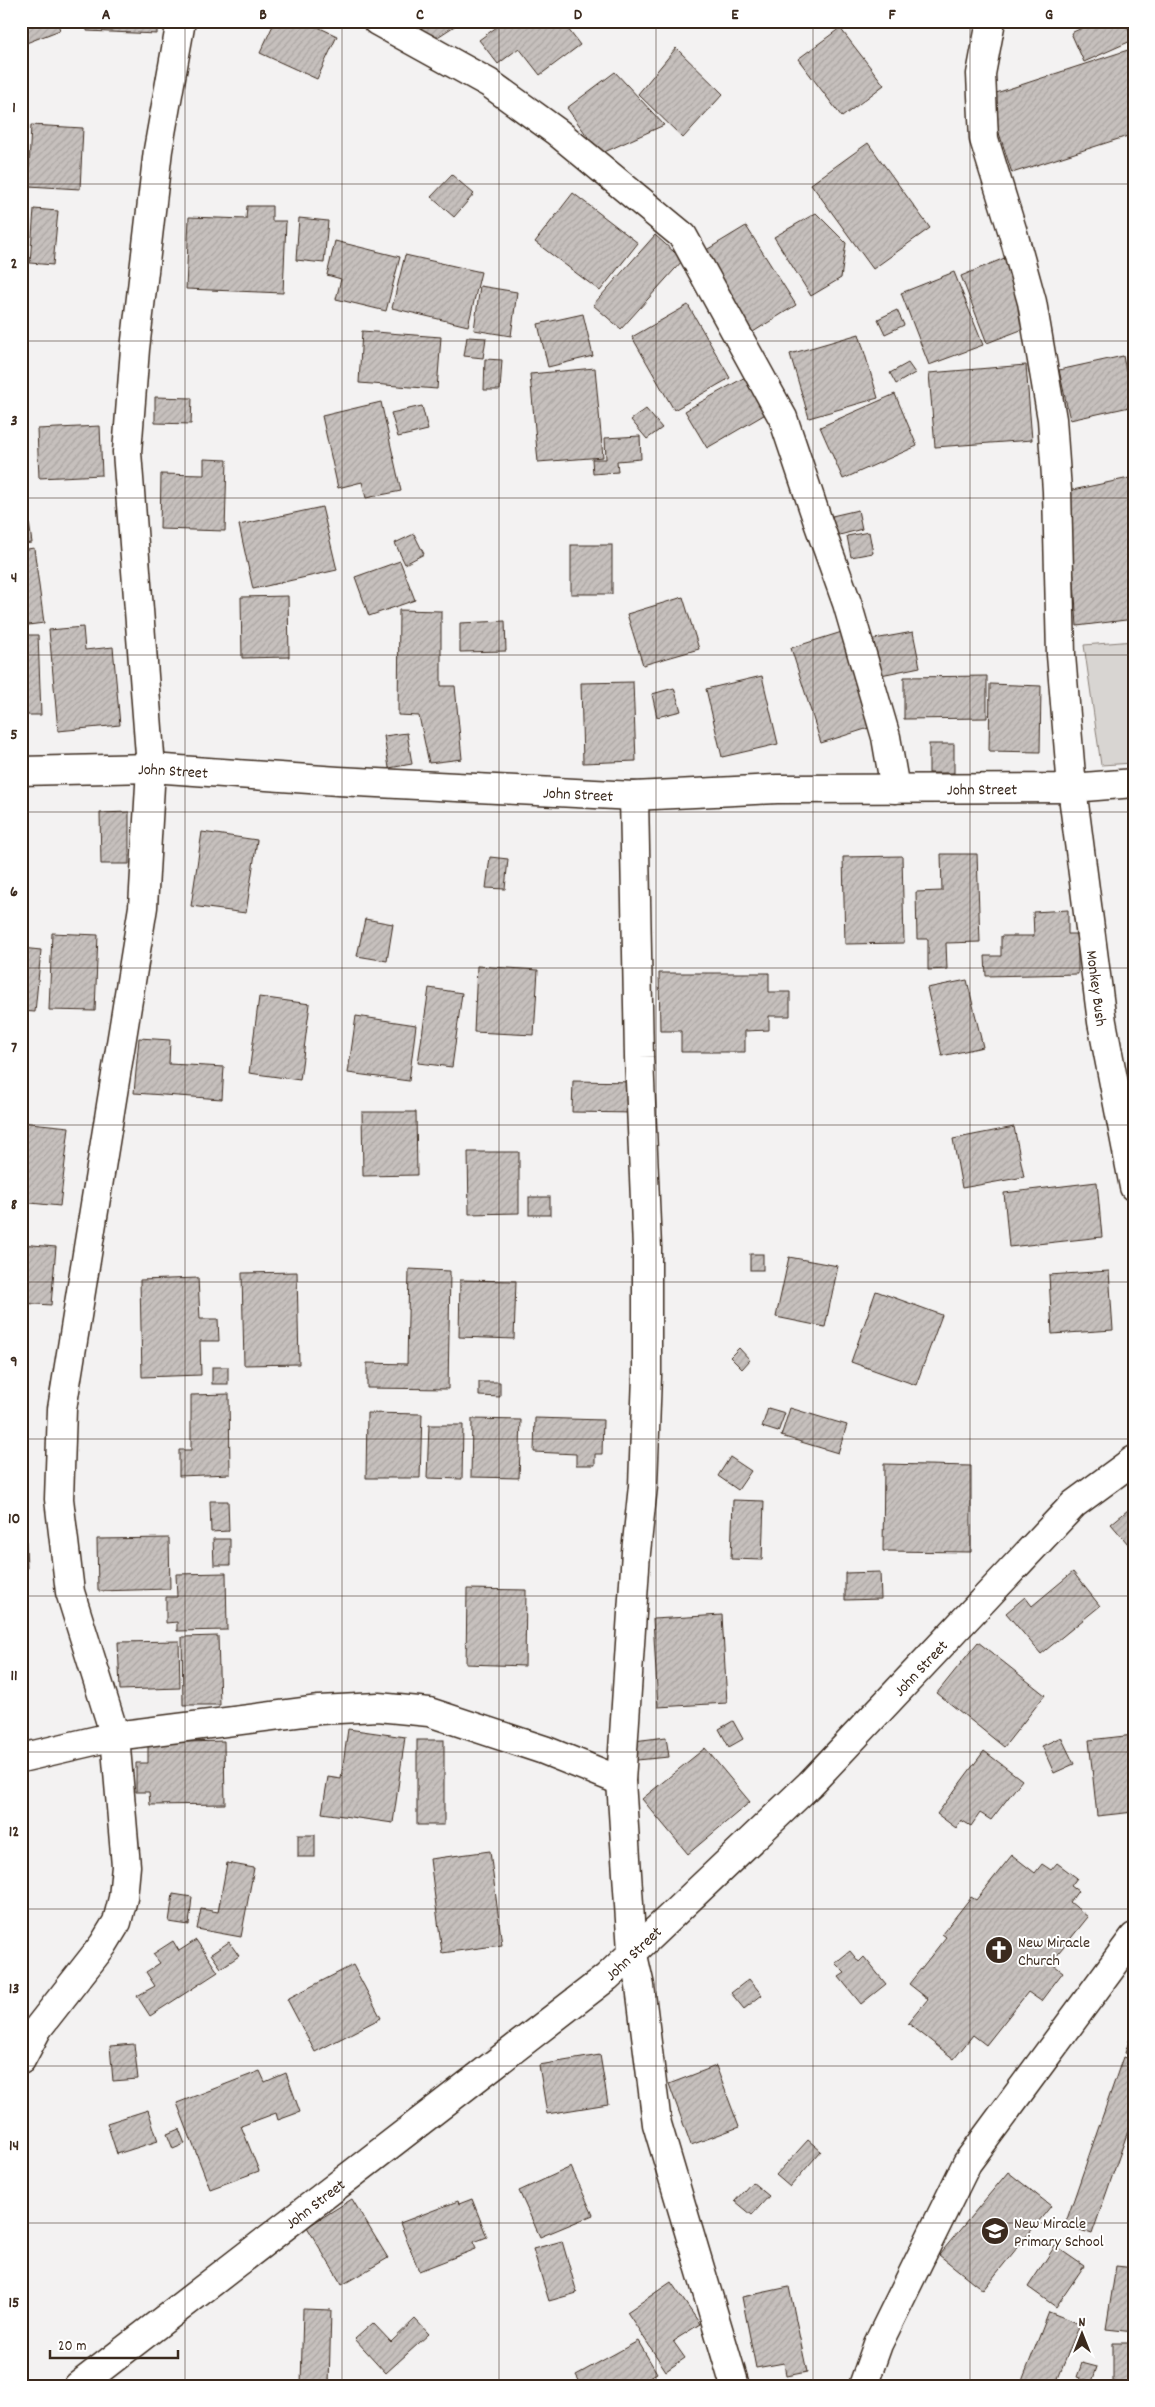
<svg xmlns="http://www.w3.org/2000/svg" width="1155" height="2407" viewBox="0 0 1155 2407" font-family="Dekko,sans-serif">
<style>
.green{fill:#d8d5d2;stroke:#8a8078}
.building{fill:url(#building-hatch);stroke:#3b2a1e}
.lines{fill:none;stroke-linecap:round;stroke-linejoin:round}
.street-casing{stroke:#3b2a1e;stroke-width:31}
.street{stroke:#fff;stroke-width:28}
.grid{fill:none;stroke:#3b2a1e;stroke-width:1;stroke-opacity:0.55}
.labels{text-anchor:middle;stroke-width:4;stroke-linejoin:round;paint-order:stroke}
.street-label{font-size:16px;fill:#3b2a1e;stroke:#fff}
.poi-label{font-size:16px;fill:#3b2a1e;stroke:#fff;text-anchor:start}
.neatline{fill:none;stroke:#3b2a1e;stroke-width:2}
.grid-label{font-size:16px;text-anchor:middle;font-weight:bold;fill:#3b2a1e}
</style>
<defs>
<pattern id="building-hatch" width="6" height="6" patternUnits="userSpaceOnUse" patternTransform="scale(1.25)"><rect width="6" height="6" fill="#c6c0bd"/><path d="M-1 1l2-2M0 6l6-6M5 7l2-2" fill="none" stroke="#aba5a2"/></pattern>
</defs>
<rect width="100%" height="100%" fill="#f3f2f2"/>
<filter id="ink" filterUnits="userSpaceOnUse"><feTurbulence type="fractalNoise" baseFrequency=".02" numOctaves="2"/><feDisplacementMap in="SourceGraphic" scale="10" xChannelSelector="R" yChannelSelector="G"/><feConvolveMatrix kernelMatrix="1 2 1 2 8 2 1 2 1" color-interpolation-filters="sRGB"/></filter>
<g filter="url(#ink)">
<polygon class="green" points="1134,641 1134,763 1101,765 1084,645"/>
<g class="building">
<polygon points="21,21 57,21 60,30 21,45"/>
<polygon points="87,21 157,21 157,34 87,31"/>
<polygon points="275,21 305,21 337,36 317,79 260,53"/>
<polygon points="413,21 457,21 459,23 427,44"/>
<polygon points="505,21 562,21 580,45 540,75 519,48 498,64 479,40"/>
<polygon points="1097,21 1125,21 1133,40 1084,62 1071,33"/>
<polygon points="840,28 884,85 842,117 798,59"/>
<polygon points="676,48 723,94 683,138 638,94"/>
<polygon points="1134,48 1134,134 1012,173 987,96"/>
<polygon points="615,72 664,125 600,154 567,108"/>
<polygon points="31,125 83,128 80,189 28,186"/>
<polygon points="868,143 930,228 873,269 811,184"/>
<polygon points="452,175 474,194 454,217 431,197"/>
<polygon points="573,193 638,243 600,291 535,242"/>
<polygon points="247,206 272,206 272,221 286,221 283,293 186,289 189,217 246,219"/>
<polygon points="34,209 58,211 53,265 30,263"/>
<polygon points="816,213 846,243 841,278 811,296 774,237"/>
<polygon points="299,218 328,221 324,263 296,260"/>
<polygon points="746,226 796,305 753,332 703,252"/>
<polygon points="655,235 683,260 621,329 593,305"/>
<polygon points="335,241 400,257 386,311 336,299 341,279 327,275"/>
<polygon points="405,255 481,272 468,326 392,308"/>
<polygon points="1007,257 1034,325 987,343 961,276"/>
<polygon points="954,272 983,345 929,365 901,293"/>
<polygon points="480,286 517,292 511,336 474,330"/>
<polygon points="688,305 730,378 674,410 632,337"/>
<polygon points="897,310 904,325 885,334 878,319"/>
<polygon points="583,314 593,356 548,367 538,324"/>
<polygon points="362,331 441,337 437,389 359,383"/>
<polygon points="859,334 878,398 809,418 790,354"/>
<polygon points="467,337 486,338 483,358 464,356"/>
<polygon points="1123,356 1126,371 1134,369 1134,406 1070,420 1059,370"/>
<polygon points="485,359 502,360 500,390 484,390"/>
<polygon points="908,363 915,373 896,384 890,373"/>
<polygon points="1026,365 1032,440 935,447 929,373"/>
<polygon points="595,368 603,457 538,462 530,374"/>
<polygon points="747,376 769,412 707,448 685,411"/>
<polygon points="895,394 917,446 843,479 820,427"/>
<polygon points="155,397 192,398 191,424 155,423"/>
<polygon points="381,402 401,491 366,498 362,482 338,488 322,416"/>
<polygon points="422,406 428,430 398,437 391,413"/>
<polygon points="646,409 662,428 647,439 631,420"/>
<polygon points="100,426 102,475 39,478 37,429"/>
<polygon points="640,436 641,459 617,461 618,472 593,474 592,459 606,459 605,438"/>
<polygon points="204,459 227,460 225,531 160,529 161,474 204,475"/>
<polygon points="1134,477 1134,619 1077,626 1068,491"/>
<polygon points="322,507 337,570 253,589 239,525"/>
<polygon points="858,510 862,529 836,536 832,516"/>
<polygon points="28,515 32,543 21,544 21,516"/>
<polygon points="869,532 873,553 851,557 847,536"/>
<polygon points="414,534 424,554 405,564 395,543"/>
<rect x="571" y="545" width="41" height="49"/>
<polygon points="34,548 44,623 21,626 21,550"/>
<polygon points="400,561 415,600 369,616 355,577"/>
<polygon points="288,596 289,657 242,658 241,597"/>
<polygon points="683,597 699,649 643,665 627,614"/>
<polygon points="399,610 441,611 441,686 455,686 462,759 429,763 419,716 398,715"/>
<polygon points="505,621 506,651 460,652 460,623"/>
<polygon points="83,627 85,650 113,647 120,725 58,731 49,630"/>
<polygon points="845,631 875,726 821,743 791,648"/>
<polygon points="913,632 920,667 876,676 869,640"/>
<polygon points="21,635 38,635 41,715 21,715"/>
<polygon points="762,676 778,744 722,757 706,689"/>
<polygon points="987,676 987,718 904,719 904,677"/>
<polygon points="633,682 636,761 583,763 581,683"/>
<polygon points="990,684 1041,686 1040,752 989,751"/>
<polygon points="674,688 681,711 657,717 652,694"/>
<polygon points="407,733 412,764 389,768 384,736"/>
<rect x="929" y="744" width="25" height="29"/>
<polygon points="129,812 129,864 101,864 100,813"/>
<polygon points="202,832 257,840 246,913 191,906"/>
<polygon points="941,854 977,854 980,942 946,943 947,969 928,970 928,939 917,939 916,892 942,891"/>
<polygon points="902,856 904,943 845,944 843,857"/>
<polygon points="490,857 508,859 505,889 486,888"/>
<polygon points="1068,910 1068,934 1078,934 1078,974 986,976 985,956 1001,956 1001,936 1034,936 1033,912"/>
<polygon points="365,919 393,924 387,961 357,956"/>
<polygon points="52,933 98,935 95,1011 49,1010"/>
<polygon points="21,948 41,950 35,1012 21,1011"/>
<polygon points="477,966 538,970 534,1035 474,1032"/>
<polygon points="659,973 769,973 769,992 790,992 790,1016 769,1016 769,1030 745,1031 745,1052 681,1052 681,1031 660,1031"/>
<polygon points="967,980 983,1047 942,1056 927,988"/>
<polygon points="429,988 462,993 452,1067 418,1063"/>
<polygon points="259,997 310,1004 300,1080 249,1073"/>
<polygon points="356,1016 416,1025 409,1081 348,1073"/>
<polygon points="139,1038 170,1040 169,1064 224,1067 222,1099 134,1093"/>
<polygon points="573,1081 636,1082 635,1113 572,1112"/>
<polygon points="362,1112 416,1112 417,1175 363,1176"/>
<polygon points="21,1122 69,1127 60,1206 21,1202"/>
<polygon points="1014,1127 1024,1177 962,1188 953,1139"/>
<polygon points="468,1152 519,1152 519,1213 469,1214"/>
<polygon points="1097,1182 1102,1237 1009,1247 1004,1193"/>
<rect x="529" y="1197" width="21" height="18"/>
<polygon points="21,1244 56,1247 51,1305 21,1303"/>
<rect x="750" y="1254" width="13" height="16"/>
<polygon points="789,1257 838,1266 825,1327 776,1317"/>
<polygon points="409,1269 450,1271 448,1389 367,1388 367,1363 407,1364"/>
<polygon points="1109,1271 1113,1330 1052,1334 1049,1275"/>
<polygon points="297,1272 299,1364 244,1365 242,1273"/>
<polygon points="198,1278 200,1319 218,1319 219,1341 200,1341 201,1375 142,1377 140,1280"/>
<polygon points="460,1280 516,1281 514,1339 459,1337"/>
<polygon points="876,1291 942,1315 916,1385 851,1362"/>
<polygon points="739,1348 750,1360 742,1369 730,1357"/>
<rect x="212" y="1367" width="16" height="17"/>
<polygon points="479,1382 500,1382 500,1397 479,1396"/>
<polygon points="229,1394 230,1474 179,1476 179,1450 191,1450 191,1395"/>
<polygon points="768,1408 785,1413 778,1432 762,1427"/>
<polygon points="790,1408 847,1425 838,1453 781,1436"/>
<polygon points="367,1413 422,1414 420,1478 366,1478"/>
<polygon points="535,1418 603,1420 602,1454 595,1454 595,1465 576,1465 576,1454 534,1452"/>
<polygon points="472,1419 521,1420 519,1478 471,1477"/>
<polygon points="429,1425 463,1425 462,1479 427,1478"/>
<polygon points="730,1457 751,1471 738,1490 718,1476"/>
<polygon points="884,1464 971,1466 971,1552 883,1551"/>
<polygon points="733,1500 764,1501 762,1560 731,1559"/>
<polygon points="210,1501 228,1501 229,1531 211,1532"/>
<polygon points="1134,1505 1134,1551 1111,1524"/>
<polygon points="21,1518 25,1518 27,1569 21,1569"/>
<polygon points="169,1538 170,1589 98,1591 97,1539"/>
<polygon points="213,1539 230,1539 230,1565 214,1565"/>
<polygon points="880,1572 881,1599 845,1600 845,1573"/>
<polygon points="1073,1572 1100,1606 1041,1654 1006,1613 1025,1597 1032,1606"/>
<polygon points="226,1573 227,1630 177,1631 177,1622 166,1623 166,1597 177,1597 176,1574"/>
<polygon points="467,1589 526,1590 525,1666 466,1664"/>
<polygon points="722,1615 727,1703 658,1707 653,1619"/>
<polygon points="218,1636 220,1705 183,1705 182,1637"/>
<polygon points="179,1641 180,1688 120,1690 118,1642"/>
<polygon points="978,1642 1045,1695 1004,1747 937,1693"/>
<polygon points="733,1721 743,1739 729,1747 719,1729"/>
<polygon points="348,1729 405,1737 393,1823 322,1813 328,1777 341,1779"/>
<polygon points="1134,1735 1134,1812 1097,1816 1089,1740"/>
<polygon points="666,1737 669,1757 637,1760 634,1741"/>
<polygon points="1061,1737 1074,1764 1054,1773 1042,1746"/>
<rect x="417" y="1740" width="27" height="85"/>
<polygon points="224,1741 225,1804 150,1805 149,1792 136,1792 136,1763 148,1763 148,1743"/>
<polygon points="705,1748 750,1802 688,1854 642,1799"/>
<polygon points="984,1751 1022,1780 991,1820 980,1813 971,1826 961,1820 956,1828 937,1814"/>
<rect x="298" y="1835" width="17" height="22"/>
<polygon points="490,1851 502,1945 442,1953 430,1859"/>
<polygon points="1012,1855 1035,1873 1042,1864 1051,1870 1057,1863 1077,1878 1071,1886 1078,1891 1070,1902 1088,1917 1051,1963 1063,1972 1041,2001 1028,1992 986,2045 973,2035 954,2059 908,2023 928,1999 909,1984 946,1937 942,1934 971,1897 976,1900"/>
<polygon points="227,1863 254,1868 241,1937 197,1929 201,1909 218,1912"/>
<polygon points="173,1894 192,1897 189,1925 169,1922"/>
<polygon points="196,1940 218,1972 150,2016 137,1996 155,1986 146,1972 160,1963 153,1954 173,1941 179,1951"/>
<polygon points="229,1942 239,1956 221,1968 211,1954"/>
<polygon points="850,1951 859,1962 864,1957 886,1984 861,2004 839,1977 845,1973 835,1963"/>
<polygon points="353,1965 381,2018 315,2052 287,1999"/>
<polygon points="749,1979 762,1995 744,2009 731,1993"/>
<polygon points="1134,2026 1134,2056 1125,2053"/>
<polygon points="134,2044 138,2079 113,2081 110,2046"/>
<polygon points="600,2055 608,2104 547,2114 539,2065"/>
<polygon points="1123,2057 1134,2061 1134,2114 1092,2234 1065,2225"/>
<polygon points="716,2066 739,2127 691,2145 669,2084"/>
<polygon points="260,2071 265,2082 286,2073 300,2112 278,2120 276,2113 241,2126 259,2171 210,2189 177,2103"/>
<polygon points="148,2110 158,2141 117,2154 107,2123"/>
<polygon points="179,2129 185,2144 173,2149 167,2134"/>
<polygon points="808,2140 821,2151 790,2187 776,2175"/>
<polygon points="571,2167 593,2215 540,2237 519,2191"/>
<polygon points="1008,2172 1051,2206 983,2290 939,2255"/>
<polygon points="752,2182 769,2196 752,2215 735,2201"/>
<polygon points="352,2199 388,2258 342,2285 307,2227"/>
<polygon points="472,2199 487,2237 474,2242 476,2249 419,2271 400,2223 458,2201 459,2204"/>
<polygon points="562,2241 577,2293 549,2301 533,2249"/>
<polygon points="1055,2246 1084,2266 1056,2307 1028,2287"/>
<polygon points="1116,2266 1134,2268 1134,2332 1106,2329"/>
<polygon points="671,2282 700,2324 673,2341 685,2358 666,2371 627,2312"/>
<polygon points="789,2287 807,2372 786,2376 784,2363 756,2368 742,2297"/>
<polygon points="303,2309 331,2310 329,2386 301,2386"/>
<polygon points="1049,2312 1080,2324 1055,2386 1020,2386"/>
<polygon points="415,2319 429,2334 386,2373 355,2339 373,2323 391,2342"/>
<polygon points="638,2341 657,2373 634,2386 582,2386 576,2375"/>
<polygon points="1113,2343 1134,2343 1134,2383 1113,2382"/>
<polygon points="1082,2363 1097,2367 1092,2382 1077,2377"/>
</g>
<g class="lines">
<defs>
<g id="street">
<polyline points="377,21 489,83 557,132 683,236 783,418 819,525 847,603 886,737 895,789"/>
<path id="s1" d="M991 21 981 74 984 139 1013 233 1032 302 1052 419 1057 491 1061 655 1072 788 1102 1022 1134 1187"/>
<path id="s2" d="M21 771 151 768 338 781 634 796 777 789 1072 788 1134 783"/>
<polyline points="634,796 639,1057 647,1248 647,1375 643,1486 636,1552 621,1781 632,1951 640,1986 657,2124 735,2386"/>
<polyline points="21,1758 115,1736 319,1710 378,1707 429,1712 544,1750 621,1781"/>
<polyline points="21,2060 38,2028 103,1945 117,1922 123,1898 126,1866 115,1736 70,1592 59,1499 62,1409 143,907 151,768 127,452 135,349 158,150 181,21"/>
<path id="s3" d="M78 2386 607 1977 810 1784 1074 1504 1134 1460"/>
<polyline points="863,2386 878,2344 967,2163 1134,1937"/>
</g>
</defs>
<use href="#street" class="street-casing"/>
<use href="#street" class="street"/>
</g>
</g>
<path class="grid" d="M185 21V2386M342 21V2386M499 21V2386M656 21V2386M813 21V2386M970 21V2386M21 184H1134M21 341H1134M21 498H1134M21 655H1134M21 812H1134M21 968H1134M21 1125H1134M21 1282H1134M21 1439H1134M21 1596H1134M21 1752H1134M21 1909H1134M21 2066H1134M21 2223H1134"/>
<defs>
<symbol id="church-disc" viewBox="-11 -11 22 22"><circle r="9.5" fill="#3b2a1e" stroke="#fff"/><path d="M-1.2-6h2.4v3.5h3.3v2.4h-3.3V6h-2.4V-.1h-3.3v-2.4h3.3Z" fill="#fff"/></symbol>
<symbol id="school-disc" viewBox="-11 -11 22 22"><circle r="9.5" fill="#3b2a1e" stroke="#fff"/><path d="M0-5L7-2L0 1L-7-2ZM-4 1L0 2.5L4 1V4Q0 6-4 4Z" fill="#fff"/></symbol>
</defs>
<g fill-rule="evenodd">
<use href="#church-disc" x="983" y="1934" width="32" height="32"/>
<use href="#school-disc" x="979" y="2215" width="32" height="32"/>
</g>
<g class="labels">
<g class="street-label">
<text dy="6" stroke="none"><textPath href="#s2" startOffset="152">John Street</textPath></text>
<text dy="6" stroke="none"><textPath href="#s2" startOffset="962">John Street</textPath></text>
<text dy="6" stroke="none"><textPath href="#s2" startOffset="558">John Street</textPath></text>
<text dy="6" stroke="none"><textPath href="#s1" startOffset="979">Monkey Bush</textPath></text>
<text dy="6" stroke="none"><textPath href="#s3" startOffset="1109">John Street</textPath></text>
<text dy="6" stroke="none"><textPath href="#s3" startOffset="704">John Street</textPath></text>
<text dy="6" stroke="none"><textPath href="#s3" startOffset="299">John Street</textPath></text>
</g>
<g class="poi-label">
<text x="1018" y="1947">New Miracle<tspan x="1018" dy="18">Church</tspan></text>
<text x="1014" y="2228">New Miracle<tspan x="1014" dy="18">Primary School</tspan></text>
</g>
</g>
<rect width="1155" height="2407" fill="none" stroke="#fff" stroke-width="55"/>
<g transform="translate(1082 2334)" stroke="#ffffff" stroke-width="4" paint-order="stroke">
<path d="M0-4L9 19L0 12L-9 19Z" fill="#3b2a1e"/>
<text y="-8" font-size="14" font-weight="bold" text-anchor="middle" fill="#3b2a1e">N</text>
</g>
<path d="M50 2350v8h128v-8" fill="none" stroke="#3b2a1e" stroke-width="2.5"/>
<text x="58" y="2350" font-size="15" fill="#3b2a1e" stroke="#ffffff" stroke-width="4" paint-order="stroke">20 m</text>
<rect x="28" y="28" width="1100" height="2352" class="neatline"/>
<g class="grid-label">
<text x="106" y="19">A</text>
<text x="263" y="19">B</text>
<text x="420" y="19">C</text>
<text x="578" y="19">D</text>
<text x="735" y="19">E</text>
<text x="892" y="19">F</text>
<text x="1049" y="19">G</text>
<text x="14" y="112">1</text>
<text x="14" y="268">2</text>
<text x="14" y="425">3</text>
<text x="14" y="582">4</text>
<text x="14" y="739">5</text>
<text x="14" y="896">6</text>
<text x="14" y="1052">7</text>
<text x="14" y="1209">8</text>
<text x="14" y="1366">9</text>
<text x="14" y="1523">10</text>
<text x="14" y="1680">11</text>
<text x="14" y="1836">12</text>
<text x="14" y="1993">13</text>
<text x="14" y="2150">14</text>
<text x="14" y="2307">15</text>
</g>
</svg>
